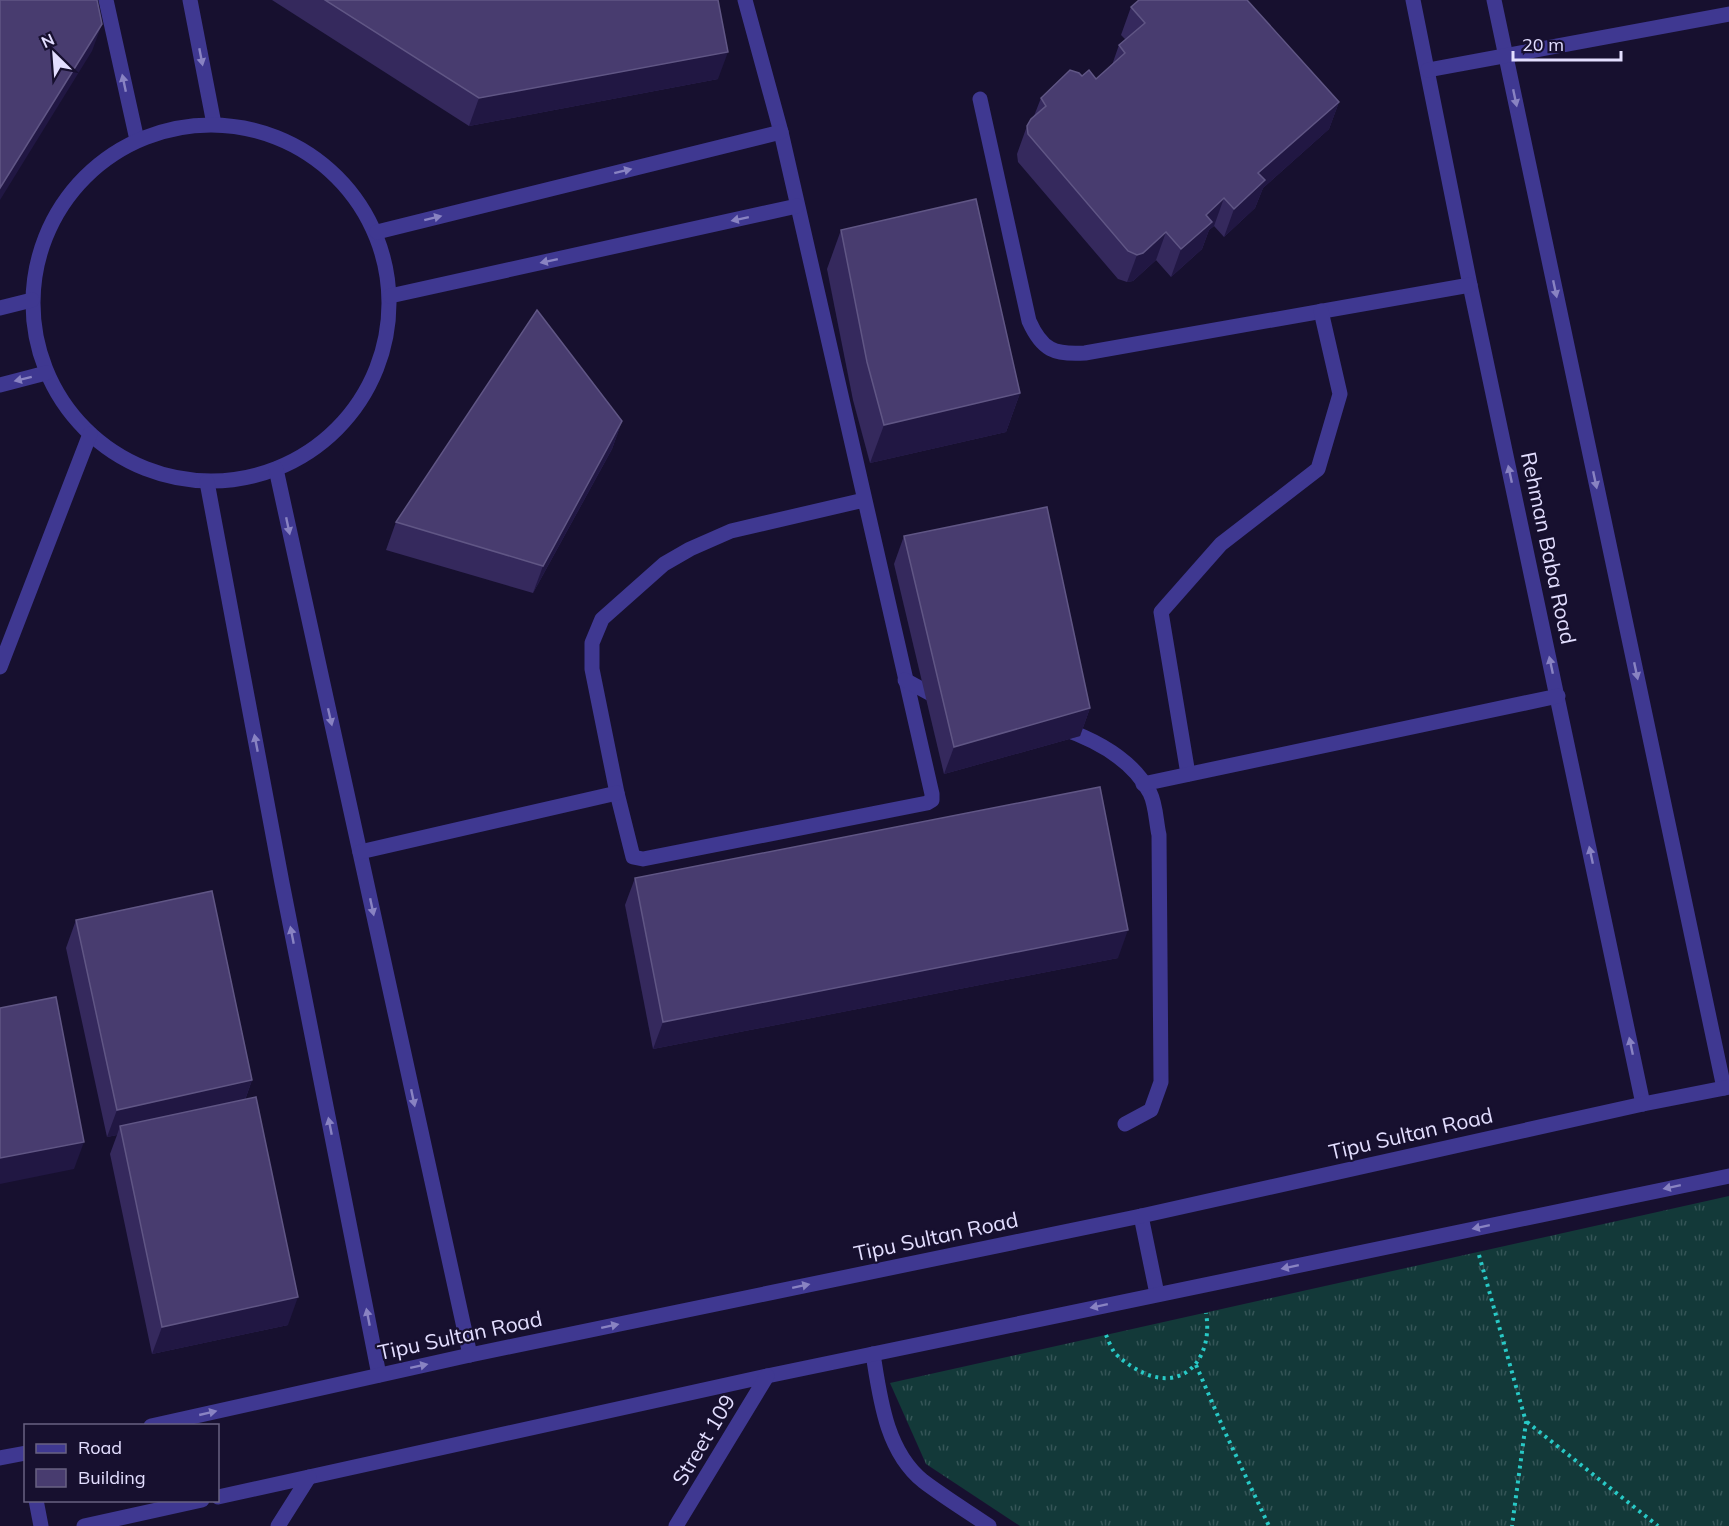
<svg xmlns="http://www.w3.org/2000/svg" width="1729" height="1526" viewBox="0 0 1729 1526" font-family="Mulish,sans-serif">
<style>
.grass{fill:url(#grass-tufts)}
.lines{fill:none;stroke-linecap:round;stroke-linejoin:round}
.path{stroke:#28c9c6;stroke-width:4;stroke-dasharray:3 4.5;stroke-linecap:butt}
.minor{stroke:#3f3891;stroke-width:15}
.wall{fill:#35295d}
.shaded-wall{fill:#211743}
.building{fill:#483c6f;stroke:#605685;stroke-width:1.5}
.oneway{fill:#8983c2}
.labels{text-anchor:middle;stroke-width:4.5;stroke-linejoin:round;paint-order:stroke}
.street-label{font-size:21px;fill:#e3deff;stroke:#17102f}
</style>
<defs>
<pattern id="grass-tufts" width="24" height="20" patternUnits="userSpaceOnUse" patternTransform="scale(1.5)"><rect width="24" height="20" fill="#133939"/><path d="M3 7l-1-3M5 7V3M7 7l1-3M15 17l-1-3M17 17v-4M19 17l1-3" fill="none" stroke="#355557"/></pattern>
</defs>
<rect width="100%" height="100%" fill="#17102f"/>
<polygon class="grass" points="1729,1196 1729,1526 1020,1526 926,1464 890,1383"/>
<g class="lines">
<g class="path">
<polyline points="1479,1255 1526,1422 1512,1526"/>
<path d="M1106 1335C1108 1340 1111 1347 1114 1352 1119 1358 1129 1365 1136 1369 1182 1396 1214 1359 1206 1313"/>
<polyline points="1196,1365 1224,1430 1269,1526"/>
<polyline points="1527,1422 1658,1526"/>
</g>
<g class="minor">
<polyline points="106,0 137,140"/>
<polyline points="190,0 214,124"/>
<polyline points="745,0 781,132 932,794 932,800 927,803 643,859 633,857 617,793 592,669 592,643 602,619 664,564 690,549 731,531 864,500"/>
<polyline points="1413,0 1470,285 1643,1104"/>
<polyline points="1494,0 1724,1088"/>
<polyline points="1428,70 1729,14"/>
<path d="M980 99 1029 321C1042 350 1054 355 1085 353L1470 285"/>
<circle cx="211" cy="303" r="178"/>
<polyline points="377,232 781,132"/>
<polyline points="390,296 797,206"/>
<polyline points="0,308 32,300"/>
<polyline points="0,385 46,373"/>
<polyline points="276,469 470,1355"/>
<polyline points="207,482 282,883 379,1375"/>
<polyline points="0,667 90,434"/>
<polyline points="905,680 942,700"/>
<path d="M1061 728C1096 740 1133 760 1150 793 1156 805 1156 822 1159 835L1161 1082 1151 1110 1125 1124"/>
<polyline points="1188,774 1161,612 1221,544 1318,469 1340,394 1321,311"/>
<polyline points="1143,784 1558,696"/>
<polyline points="360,852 617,793"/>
<polyline points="1141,1216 1157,1294"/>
<path d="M873 1354C880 1398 886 1451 923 1481 944 1497 967 1511 989 1526"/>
<polyline points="151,1426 470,1355 1141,1216 1643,1104 1729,1087"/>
<polyline points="0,1458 26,1453"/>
<polyline points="218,1497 767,1376 1729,1176"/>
<polyline points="36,1500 41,1526"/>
<polyline points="84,1526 202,1500"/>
<polyline points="278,1526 309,1477"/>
<polyline points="676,1526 767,1376"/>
</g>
</g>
<g class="wall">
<polygon points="272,0 718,0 718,79 469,126"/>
<polygon points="1131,7 1339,102 1329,129 1263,188 1255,208 1224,237 1214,226 1209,230 1202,249 1171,277 1156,260 1133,281 1127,282 1118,279 1018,162 1017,154 1027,126 1034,116 1041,98 1082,76 1096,79 1112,65 1119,45 1126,40 1121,35"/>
<polygon points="841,230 1020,393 1006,432 870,463 853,400 827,269"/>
<polygon points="622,421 612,449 533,593 386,550 396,522"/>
<polygon points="904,536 1090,708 1080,736 944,774 894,564"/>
<polygon points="635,878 1118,958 653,1049 625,905"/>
<polygon points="76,920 252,1080 245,1100 288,1325 152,1354 110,1154 117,1135 107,1137 66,948"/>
</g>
<g class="shaded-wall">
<polygon points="102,24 92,51 0,200 0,188"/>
<polygon points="728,52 718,79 469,126 479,98"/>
<polygon points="1339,102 1329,129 1263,188 1255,208 1224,237 1234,209 1258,173"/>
<polygon points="1224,198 1214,226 1209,230 1202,249 1171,277 1181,249 1206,215"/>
<polygon points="1166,232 1156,260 1133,281 1127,282 1137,255"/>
<polygon points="1020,393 1006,432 870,463 884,425"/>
<polygon points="622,421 612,449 533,593 543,566"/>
<polygon points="1090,708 1080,736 944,774 954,747"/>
<polygon points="1128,930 1118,958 653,1049 663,1022"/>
<polygon points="252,1080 242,1108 120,1126 117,1135 107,1137 117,1110"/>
<polygon points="84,1142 74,1169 0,1184 0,1158"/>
<polygon points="298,1297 288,1325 152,1354 162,1327"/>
</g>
<g class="building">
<polygon points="0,0 97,0 102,24 0,188"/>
<polygon points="325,0 718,0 728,52 479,98"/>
<polygon points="1139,0 1247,0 1339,102 1258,173 1265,180 1234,209 1224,198 1206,215 1212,222 1181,249 1166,232 1143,253 1137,255 1128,251 1028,134 1027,126 1031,119 1046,106 1041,98 1070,70 1079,73 1082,76 1089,70 1096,79 1125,53 1119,45 1145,23 1131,7"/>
<polygon points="976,199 1020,393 884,425 867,362 841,230"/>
<polygon points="537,310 622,421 543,566 396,522"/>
<polygon points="1047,507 1090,708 954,747 904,536"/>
<polygon points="1100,787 1128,930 663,1022 635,878"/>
<polygon points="212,891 252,1080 117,1110 76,920"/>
<polygon points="56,997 84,1142 0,1158 0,1008"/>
<polygon points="256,1097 298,1297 162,1327 120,1126"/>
</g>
<defs><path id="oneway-solid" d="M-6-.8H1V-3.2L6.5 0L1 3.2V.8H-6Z" transform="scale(1.5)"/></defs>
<g class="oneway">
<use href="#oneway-solid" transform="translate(201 57) rotate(79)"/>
<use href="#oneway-solid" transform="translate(124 83) rotate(-102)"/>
<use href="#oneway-solid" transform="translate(1515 98) rotate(78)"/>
<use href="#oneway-solid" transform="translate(623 171) rotate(-14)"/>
<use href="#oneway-solid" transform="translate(433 218) rotate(-14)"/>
<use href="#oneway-solid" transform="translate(740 219) rotate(168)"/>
<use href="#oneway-solid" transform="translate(549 261) rotate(168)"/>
<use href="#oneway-solid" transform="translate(1555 289) rotate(78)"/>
<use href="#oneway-solid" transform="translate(23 379) rotate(166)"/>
<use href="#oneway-solid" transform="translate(1510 474) rotate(-102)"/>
<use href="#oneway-solid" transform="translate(1595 480) rotate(78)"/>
<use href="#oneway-solid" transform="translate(288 526) rotate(78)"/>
<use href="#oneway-solid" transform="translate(1551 665) rotate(-102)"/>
<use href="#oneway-solid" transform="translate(1636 671) rotate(78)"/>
<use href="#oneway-solid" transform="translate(330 717) rotate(77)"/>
<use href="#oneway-solid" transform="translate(256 743) rotate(-101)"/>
<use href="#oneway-solid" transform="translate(1591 855) rotate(-102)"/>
<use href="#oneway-solid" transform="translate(372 907) rotate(78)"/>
<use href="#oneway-solid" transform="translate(292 935) rotate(-101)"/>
<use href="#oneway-solid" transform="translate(1631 1046) rotate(-102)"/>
<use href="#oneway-solid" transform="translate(413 1098) rotate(78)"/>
<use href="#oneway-solid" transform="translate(330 1126) rotate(-101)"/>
<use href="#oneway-solid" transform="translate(1672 1187) rotate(168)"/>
<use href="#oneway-solid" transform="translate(1481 1227) rotate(168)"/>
<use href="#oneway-solid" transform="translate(1290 1267) rotate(168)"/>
<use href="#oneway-solid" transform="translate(801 1286) rotate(-12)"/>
<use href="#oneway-solid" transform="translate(1099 1306) rotate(168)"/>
<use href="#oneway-solid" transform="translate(368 1317) rotate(-101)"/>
<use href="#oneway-solid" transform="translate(610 1326) rotate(-12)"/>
<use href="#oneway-solid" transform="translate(419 1366) rotate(-12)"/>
<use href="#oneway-solid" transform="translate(208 1413) rotate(-13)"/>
</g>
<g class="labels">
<g class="street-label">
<text transform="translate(1548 548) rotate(78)" y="7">Rehman Baba Road</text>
<text transform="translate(1411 1134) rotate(-13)" y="7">Tipu Sultan Road</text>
<text transform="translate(936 1237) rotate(-12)" y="7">Tipu Sultan Road</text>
<text transform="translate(460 1336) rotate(-12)" y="7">Tipu Sultan Road</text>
<text transform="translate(704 1440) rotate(-59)" y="7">Street 109</text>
</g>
</g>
<rect x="24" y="1424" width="195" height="78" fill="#17102f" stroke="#696282" stroke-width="1.5"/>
<rect x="36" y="1444" width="30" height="9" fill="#3f3891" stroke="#696282" stroke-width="1.5"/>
<text x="78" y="1454" font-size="18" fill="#e3deff">Road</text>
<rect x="36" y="1469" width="30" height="18" fill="#483c6f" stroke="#696282" stroke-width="1.5"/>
<text x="78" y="1484" font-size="18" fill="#e3deff">Building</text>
<g transform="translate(54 54) rotate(335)" stroke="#17102f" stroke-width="4.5" paint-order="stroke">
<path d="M0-4.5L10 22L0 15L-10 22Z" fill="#e3deff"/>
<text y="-9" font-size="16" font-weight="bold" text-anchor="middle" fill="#e3deff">N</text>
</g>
<path d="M1513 51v9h108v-9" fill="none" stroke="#e3deff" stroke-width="3"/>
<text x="1522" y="51" font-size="18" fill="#e3deff" stroke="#17102f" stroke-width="4.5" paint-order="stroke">20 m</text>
</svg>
